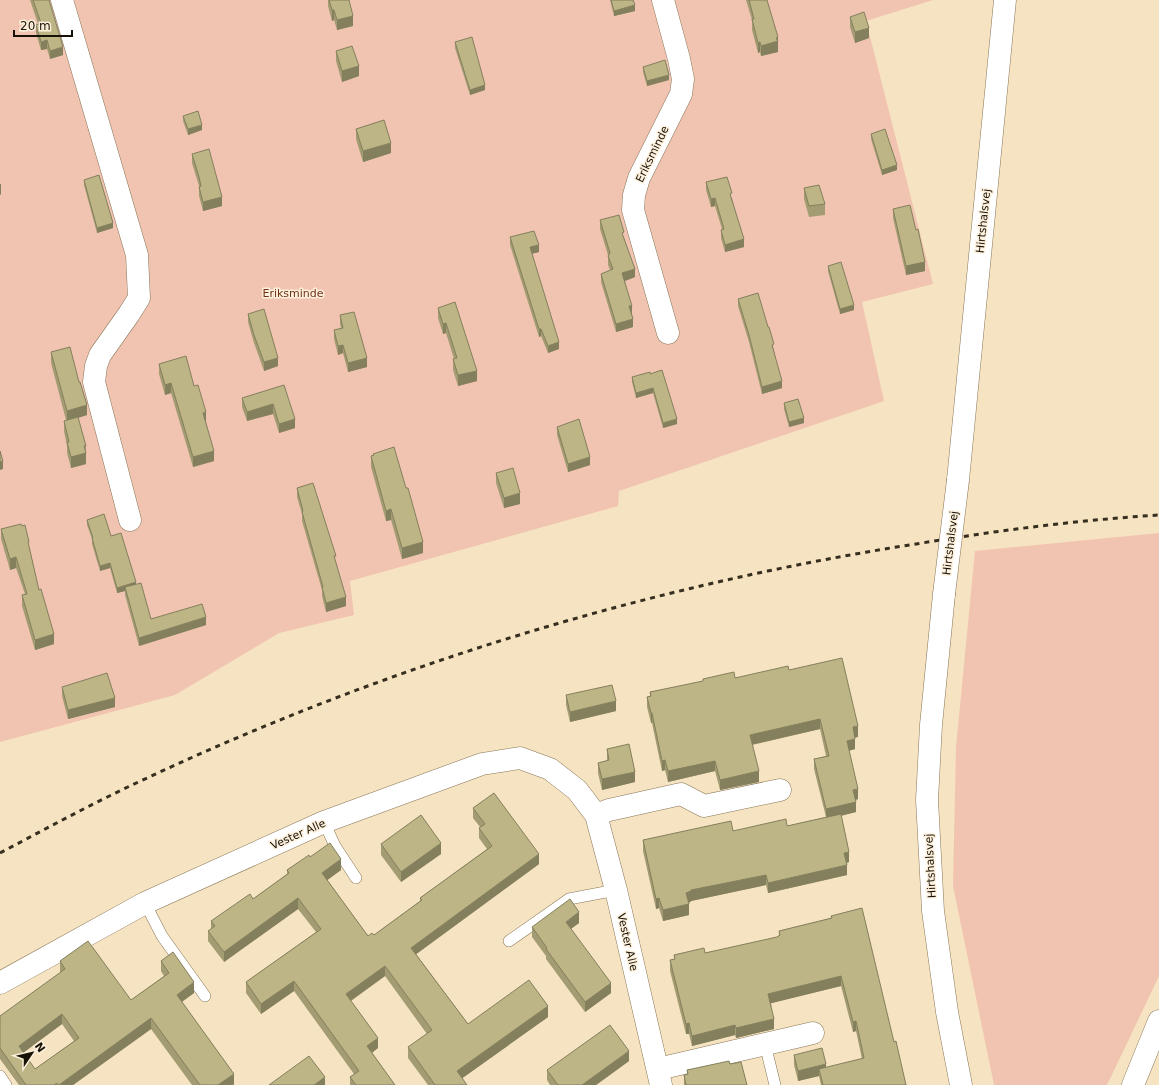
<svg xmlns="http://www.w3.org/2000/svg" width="1159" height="1085" viewBox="0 0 1159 1085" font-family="'DejaVu Sans',sans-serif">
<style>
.green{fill:#f1c4b1}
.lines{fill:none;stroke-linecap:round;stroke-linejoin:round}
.service-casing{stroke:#887658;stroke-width:12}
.minor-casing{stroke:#887658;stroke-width:23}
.tertiary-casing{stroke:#887658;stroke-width:23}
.service{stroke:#fff;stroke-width:11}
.minor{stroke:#fff;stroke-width:22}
.tertiary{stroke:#fff;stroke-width:22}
.rail{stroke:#362e1f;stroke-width:3;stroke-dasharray:5 5;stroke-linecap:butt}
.tertiary-bridge-casing{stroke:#887658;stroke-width:23;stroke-linecap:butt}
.tertiary-bridge{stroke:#fff;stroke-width:22}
.wall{fill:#a39c72;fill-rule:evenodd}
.shaded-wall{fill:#847f5d}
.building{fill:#bdb585;stroke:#847f5d;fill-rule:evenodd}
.labels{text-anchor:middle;stroke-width:3;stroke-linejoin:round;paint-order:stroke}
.street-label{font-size:11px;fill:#181106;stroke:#fdf1dd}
.park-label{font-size:11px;fill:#6f3216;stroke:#fdf1dd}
</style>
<rect width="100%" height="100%" fill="#f6e3c1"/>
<g class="green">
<polygon points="0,0 933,0 866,21 933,284 862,302 884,401 619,491 618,506 350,581 354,615 279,633 175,695 0,742"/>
<polygon points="1159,533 1159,976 1108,1083 1106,1085 994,1085 953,886 956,747 975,551"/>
</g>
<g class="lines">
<defs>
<g id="service">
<polyline points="324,822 335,846 356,878"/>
<polyline points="145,903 162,936 205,996"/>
<polyline points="509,941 569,899 616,890"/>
<polyline points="765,1044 775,1085"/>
<polyline points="0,1076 6,1085"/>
</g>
<g id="minor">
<polyline points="62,0 137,255 139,298 129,314 100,355 96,366 94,382 130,520"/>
<polyline points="663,0 679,59 683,79 681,94 639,178 634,195 633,210 668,333"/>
<polyline points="596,815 609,810 681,794 704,806 780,790"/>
<polyline points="0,983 145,903 324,822 482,764 520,758 550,769 577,790 596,815 616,890 661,1085"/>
<polyline points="658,1069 813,1033"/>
<polyline points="1133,1085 1159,1021"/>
</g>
<g id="tertiary">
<polyline points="958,480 1005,0"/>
<polyline points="944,594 931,725 927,800 933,911 947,1012 961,1085"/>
</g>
</defs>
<use href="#service" class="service-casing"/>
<use href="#minor" class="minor-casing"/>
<use href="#tertiary" class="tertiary-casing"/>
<use href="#service" class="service"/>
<use href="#minor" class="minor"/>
<use href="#tertiary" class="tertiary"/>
<path class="rail" d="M0 853C49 827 97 801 147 778 393 663 655 584 922 543 1001 530 1080 520 1159 515"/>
<defs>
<polyline id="tertiary-bridge" points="944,594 958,480"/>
</defs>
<use href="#tertiary-bridge" class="tertiary-bridge-casing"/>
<use href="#tertiary-bridge" class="tertiary-bridge"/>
</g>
<g class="wall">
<polygon points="30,0 49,0 63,55 50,59 47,49 41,50 36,33 36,25 38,24"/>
<polygon points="328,0 349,0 353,26 337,30 334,20 332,21 328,6"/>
<polygon points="610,0 633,0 635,11 614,16"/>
<polygon points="746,0 767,0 778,47 778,52 761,56 760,52 758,53 752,30 752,20"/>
<polygon points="850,17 869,38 855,43 850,27"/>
<polygon points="455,42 485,90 470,95 455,48"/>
<polygon points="336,51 359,76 342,82 336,61"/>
<polygon points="643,67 669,80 647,86 643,72"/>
<polygon points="183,116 202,130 188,135 183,121"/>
<polygon points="356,129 391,153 363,162 356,139"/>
<polygon points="871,134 897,170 882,175 871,139"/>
<polygon points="192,154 222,206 203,211 199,196 199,186 192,163"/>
<polygon points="84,180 113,228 97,233 84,185"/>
<polygon points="706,182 732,198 744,247 725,252 721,238 721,230 722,229 715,206 711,207 706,190"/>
<polygon points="804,188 825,204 825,215 809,217 804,199"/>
<polygon points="893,209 925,271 906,275 893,218"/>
<polygon points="600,220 624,238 635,277 625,281 632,314 633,327 616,332 601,282 601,274 610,270 608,265 608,255 600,229"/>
<polygon points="510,237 539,252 532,254 559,349 548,353 541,336 539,337 510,245"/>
<polygon points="828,266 854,310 840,314 828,271"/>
<polygon points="738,299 768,327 774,351 782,388 762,394 749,342 738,306"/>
<polygon points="438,308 477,381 458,386 453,370 453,359 454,359 446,333 443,334 438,318"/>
<polygon points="248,314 278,366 264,371 254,343 248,322"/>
<polygon points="340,315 367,367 348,372 343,353 338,355 334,339 334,330 341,328 340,324"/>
<polygon points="51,352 87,415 78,418 86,446 86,464 71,468 67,453 67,446 64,431 64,421 66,420 51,363"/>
<polygon points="159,364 194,386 206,422 214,461 193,467 171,393 165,395 159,374"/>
<polygon points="650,374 677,424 663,428 653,393 636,398 632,382 632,377"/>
<polygon points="260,393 295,419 295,428 279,433 273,414 247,421 242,407 242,398"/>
<polygon points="784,403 804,423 789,427 784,409"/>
<polygon points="557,427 590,465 568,472 557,435"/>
<polygon points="373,454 423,553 402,559 391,520 386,521 371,467 371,456 373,456"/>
<polygon points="496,473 520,504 504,508 496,483"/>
<polygon points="297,488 336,562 346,606 326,612 322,596 322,590 302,521 302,514 297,497"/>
<polygon points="87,520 111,536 136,584 151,619 206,625 139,646 125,595 125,591 117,593 110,568 100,571 92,544 92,539 87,525"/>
<polygon points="22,526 29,547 39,590 54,644 35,650 22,606 22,595 25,594 16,568 10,570 1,539 1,529"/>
<polygon points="789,670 858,737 855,737 855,749 849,751 858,799 855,800 856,812 841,816 849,862 847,863 847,875 768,893 766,885 691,901 691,902 688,902 689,915 663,921 659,908 656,909 643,851 643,840 733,831 787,826 826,817 814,769 814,759 826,756 820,729 752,745 759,782 720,790 715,771 668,782 665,770 662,771 652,723 651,723 647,707 647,697 650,696 650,692 735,678"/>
<polygon points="62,687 115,707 68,719 62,696"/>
<polygon points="566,695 616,711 570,722 566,705"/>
<polygon points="607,749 635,782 602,790 598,773 598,763 607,761"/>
<polygon points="473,808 539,864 416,954 468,1024 548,1017 462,1078 467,1085 428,1085 408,1058 408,1047 427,1034 385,976 351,1001 378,1048 372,1053 395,1085 350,1085 350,1077 354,1074 294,991 261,1014 246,993 246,982 316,932 298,909 224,962 208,941 208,931 211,929 211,921 253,899 287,874 287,870 310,857 341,870 327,880 368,936 374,935 420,901 420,898 487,849 479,838 479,828 480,827 473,818"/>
<polygon points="381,844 441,854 401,882 381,855"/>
<polygon points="831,916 894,1042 906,1085 821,1085 819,1076 798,1081 794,1065 794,1055 826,1068 862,1059 856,1031 853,1032 841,986 771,1003 774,1029 736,1038 735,1035 692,1046 689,1034 686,1034 670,971 670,960 674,960 674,955 705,953 777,937 779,935 779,931 831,918"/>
<polygon points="579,923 571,929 611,993 585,1012 546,959 546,956 532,937 532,927"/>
<path d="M60 961 131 1000 164 976 161 971V961L194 993 182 1002 234 1084 233 1085H192L151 1029 73 1085H19L0 1059V1016L61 973 60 972ZM62 1024 74 1041 35 1069 23 1052Z"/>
<polygon points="629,1061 596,1085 550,1085 547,1080 547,1070"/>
<polygon points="730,1064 747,1085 684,1085 684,1075 687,1074 687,1070"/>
</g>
<g class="shaded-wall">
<polygon points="635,5 635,11 614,16 614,11"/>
<polygon points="332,10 334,10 334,20 332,21"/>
<polygon points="353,16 353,26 337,30 337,20"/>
<polygon points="869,28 869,38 855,43 855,32"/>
<polygon points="778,37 778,52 761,56 761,46"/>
<polygon points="47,40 47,49 41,50 41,42"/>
<polygon points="760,42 760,52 758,53 758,43"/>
<polygon points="63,47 63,55 50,59 50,51"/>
<polygon points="359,66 359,76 342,82 342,71"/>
<polygon points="669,75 669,80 647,86 647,81"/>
<polygon points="485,85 485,90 470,95 470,90"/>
<polygon points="202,125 202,130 188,135 188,129"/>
<polygon points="391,143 391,153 363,162 363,151"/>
<polygon points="897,165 897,170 882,175 882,170"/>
<polygon points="0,184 1,184 1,194 0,195"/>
<polygon points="222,197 222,206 203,211 203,202"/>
<polygon points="715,198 715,206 711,207 711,199"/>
<polygon points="113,223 113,228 97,233 97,228"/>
<polygon points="744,239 744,247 725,252 725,245"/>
<polygon points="539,245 539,252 530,254 530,247"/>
<polygon points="925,262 925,271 906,275 906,266"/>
<polygon points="635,269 635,277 622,282 622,273"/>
<polygon points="854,305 854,310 840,314 840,309"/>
<polygon points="629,306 632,306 632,314"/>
<polygon points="633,319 633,327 616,332 616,324"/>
<polygon points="446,323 446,333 443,334 443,324"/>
<polygon points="539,329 541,329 541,336 539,337"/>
<polygon points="559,342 559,349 548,353 548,346"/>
<polygon points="343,345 343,353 338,355 338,346"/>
<polygon points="278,358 278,366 264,371 264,362"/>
<polygon points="367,358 367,367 348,372 348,363"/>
<polygon points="477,371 477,381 458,386 458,375"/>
<polygon points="782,381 782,388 762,394 762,387"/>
<polygon points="171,383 171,393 165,395 165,385"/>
<polygon points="653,388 653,393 636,398 636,393"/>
<polygon points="273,404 273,414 247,421 247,412"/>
<polygon points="87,405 87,415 67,421 67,411"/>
<polygon points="206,412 206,422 203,423 203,413"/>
<polygon points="804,418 804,423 789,427 789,422"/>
<polygon points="295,419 295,428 279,433 279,424"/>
<polygon points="677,419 677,424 663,428 663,423"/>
<polygon points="214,451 214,461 193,467 193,457"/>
<polygon points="86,453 86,464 71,468 71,457"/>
<polygon points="590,457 590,465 568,472 568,464"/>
<polygon points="3,461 3,469 0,470 0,462"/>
<polygon points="520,493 520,504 504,508 504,498"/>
<polygon points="391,509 391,520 386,521 386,511"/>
<polygon points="423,542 423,553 402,559 402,548"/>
<polygon points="16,557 16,568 10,570 10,559"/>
<polygon points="110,563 110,568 100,571 100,566"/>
<polygon points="136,582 136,588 125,587 125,591 117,593 117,588"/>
<polygon points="346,597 346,606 326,612 326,603"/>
<polygon points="206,617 206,625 139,646 139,638"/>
<polygon points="54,634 54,644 35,650 35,640"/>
<polygon points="115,698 115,707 68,719 68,710"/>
<polygon points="616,701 616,711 570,722 570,712"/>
<rect x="651" y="713" width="1" height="10"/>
<polygon points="820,719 820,729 750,745 750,735"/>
<polygon points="858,726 858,737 853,738 853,727"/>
<polygon points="855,739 855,749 847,751 847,741"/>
<polygon points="665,760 665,770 662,771 662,761"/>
<polygon points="715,761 715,771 668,782 668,771"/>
<polygon points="759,771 759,782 720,790 720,780"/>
<polygon points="635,772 635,782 602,790 602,779"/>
<polygon points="858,789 858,799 853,801 853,790"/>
<polygon points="856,802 856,812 826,819 826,809"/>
<polygon points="441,843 441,854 401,882 401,872"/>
<polygon points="849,852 849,862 844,863 844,853"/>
<polygon points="539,854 539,864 411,958 411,948"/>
<polygon points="341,859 341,870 322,884 322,873"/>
<polygon points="847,865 847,875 768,893 768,883"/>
<polygon points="766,875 766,885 691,901 691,902 686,903 686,893 691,890"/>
<polygon points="298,898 298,909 224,962 224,952"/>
<polygon points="659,898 659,908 656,909 656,899"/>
<polygon points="689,904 689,915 663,921 663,910"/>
<polygon points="579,912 579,923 566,932 566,922"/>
<polygon points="385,966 385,976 346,1004 346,994"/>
<polygon points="841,976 841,986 768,1004 768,994"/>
<polygon points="294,981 294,991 261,1014 261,1004"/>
<polygon points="194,982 194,993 177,1005 177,995"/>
<polygon points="611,983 611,993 585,1012 585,1002"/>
<polygon points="548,1006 548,1017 457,1082 457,1071"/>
<polygon points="62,1014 62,1024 19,1056 19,1046"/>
<polygon points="151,1018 151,1029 73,1085 59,1085"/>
<polygon points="774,1019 774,1029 736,1038 736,1028"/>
<polygon points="856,1021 856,1031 853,1032 853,1022"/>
<polygon points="689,1023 689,1034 686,1034 686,1024"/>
<polygon points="735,1025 735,1035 692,1046 692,1036"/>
<polygon points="378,1038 378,1048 367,1056 367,1046"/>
<polygon points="629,1051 629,1061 596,1085 582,1085"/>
<polygon points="826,1064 826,1075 819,1069 819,1076 798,1081 798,1071"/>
<polygon points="234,1074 234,1084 233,1085 218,1085"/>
<polygon points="325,1077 325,1085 314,1085"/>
</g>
<g class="building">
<polygon points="33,0 49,0 63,47 50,51 47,40 41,42 36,25 41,23"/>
<polygon points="329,0 349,0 353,16 337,20 334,10 332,10"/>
<polygon points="611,0 633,0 635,5 614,11"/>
<polygon points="749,0 767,0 778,37 776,38 778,41 761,46 760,42 758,43 752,19 754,19"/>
<polygon points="864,12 869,28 855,32 850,17"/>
<polygon points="472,37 485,85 470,90 455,42"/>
<polygon points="352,46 359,66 342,71 336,51"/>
<polygon points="665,60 669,75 647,81 643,67"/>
<polygon points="198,111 202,125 188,129 183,116"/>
<polygon points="384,120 391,143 363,151 356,129"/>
<polygon points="885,129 897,165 882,170 871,134"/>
<polygon points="209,149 222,197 203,202 199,187 201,186 199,177 192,154"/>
<polygon points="99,175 113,223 97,228 84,180"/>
<polygon points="727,177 732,193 730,194 744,239 725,245 721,230 724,229 715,198 711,199 706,182"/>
<polygon points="819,185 825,204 809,206 804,188"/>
<polygon points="910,205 916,230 918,229 925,262 906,266 893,209"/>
<polygon points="619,215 624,232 622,233 635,269 622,273 632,306 629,306 633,319 616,324 601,274 613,269 608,256 610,253 600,220"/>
<polygon points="534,231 539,245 530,247 559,342 548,346 541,329 539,329 510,237"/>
<polygon points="841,262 854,305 840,309 828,266"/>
<polygon points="758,293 768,327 769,327 774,344 772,345 782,381 762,387 749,335 738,299"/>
<polygon points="455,302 477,371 458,375 453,359 457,358 446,323 443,324 438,308"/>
<polygon points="264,309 278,358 264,362 254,335 248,314"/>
<polygon points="354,312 367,358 348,363 343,345 338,346 334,330 343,328 340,315"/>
<polygon points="70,347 79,382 80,382 87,405 67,411 51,352"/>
<polygon points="186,356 194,386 198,385 206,412 203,413 214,451 193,457 171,383 165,385 159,364"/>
<polygon points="662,370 677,419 663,423 653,388 636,393 632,377 650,372 650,374"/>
<polygon points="284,385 295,419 279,424 273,404 247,412 242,398"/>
<polygon points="798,399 804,418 789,422 784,403"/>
<polygon points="78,417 86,446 84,446 86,453 71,457 67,442 69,442 64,421"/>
<polygon points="579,419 590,457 568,464 557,427"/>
<polygon points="394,447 406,488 408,488 423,542 402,548 391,509 386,511 371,456 374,455 373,454"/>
<polygon points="0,451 3,461 0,462"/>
<polygon points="513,468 520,493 504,498 496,473"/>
<polygon points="313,483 336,556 334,556 346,597 326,603 322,587 323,587 302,512 303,511 297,488"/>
<polygon points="104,514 111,536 121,533 136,582 117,588 110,563 100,566 92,538 93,538 87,520"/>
<polygon points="21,524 22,526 25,525 29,542 28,542 39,590 41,589 54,634 35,640 22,595 27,594 16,557 10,559 1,529"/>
<polygon points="141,583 151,619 202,604 206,617 139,638 125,587"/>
<polygon points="842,658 858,726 853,727 855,739 847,741 858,789 853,790 856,802 826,809 814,759 829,756 820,719 750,735 759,771 720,780 715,761 668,771 665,760 662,761 652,713 651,713 647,697 651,696 650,692 703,681 703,679 734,672 735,678 788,666 789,670"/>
<polygon points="107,673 115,698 68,710 62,687"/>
<polygon points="612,685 616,701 570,712 566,695"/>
<polygon points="629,744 635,772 602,779 598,763 609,760 607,749"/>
<polygon points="494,793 539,854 411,948 468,1024 529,980 548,1006 457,1071 467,1085 435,1085 408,1047 432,1030 385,966 346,994 378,1038 367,1046 395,1085 356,1085 350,1077 359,1071 294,981 261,1004 246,982 321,929 298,898 224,952 208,931 215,926 211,921 250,894 253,899 289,873 287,870 309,855 310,857 330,843 341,859 322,873 368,936 372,933 374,935 422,900 420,898 492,846 479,828 485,824 473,808"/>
<polygon points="841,814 849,852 844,853 847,865 768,883 766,875 691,890 691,891 686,893 689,904 663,910 659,898 656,899 643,840 731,821 733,831 786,819 787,826"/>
<polygon points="421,815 441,843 401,872 381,844"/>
<polygon points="570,899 579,912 566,922 611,983 585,1002 546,949 547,948 532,927"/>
<polygon points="862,908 894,1042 896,1041 906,1085 823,1085 819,1069 864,1058 856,1021 853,1022 841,976 768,994 774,1019 736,1028 735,1025 692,1036 689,1023 686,1024 670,960 675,959 674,955 704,948 705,953 777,937 780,935 779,931 832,918 831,916"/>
<path d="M88 941 131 1000 169 973 161 961 173 952 194 982 177 995 234 1074 218 1085H200L151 1018 59 1085H58L57 1083 54 1085H26L0 1048V1016L65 969 60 961ZM62 1014 79 1038 35 1069 19 1046Z"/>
<polygon points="610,1025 629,1051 582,1085 558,1085 547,1070"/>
<polygon points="822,1048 826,1064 798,1071 794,1055"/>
<polygon points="309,1056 325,1077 314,1085 269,1085"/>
<polygon points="729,1061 730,1064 741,1062 747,1085 686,1085 684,1075 688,1074 687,1070"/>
</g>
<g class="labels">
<g class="street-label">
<text transform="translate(652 154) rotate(-64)" y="4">Eriksminde</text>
<text transform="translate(983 221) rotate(-84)" y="4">Hirtshalsvej</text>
<text transform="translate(950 543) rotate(-83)" y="4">Hirtshalsvej</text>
<text transform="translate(298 834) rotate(-24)" y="4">Vester Alle</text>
<text transform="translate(930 866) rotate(-93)" y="4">Hirtshalsvej</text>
<text transform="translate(628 942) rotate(77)" y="4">Vester Alle</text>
</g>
<g class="park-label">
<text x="293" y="297">Eriksminde</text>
</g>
</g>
<g transform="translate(32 1053) rotate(55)" stroke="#fdf1dd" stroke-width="3" paint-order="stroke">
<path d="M0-3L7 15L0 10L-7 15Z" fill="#181106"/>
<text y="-6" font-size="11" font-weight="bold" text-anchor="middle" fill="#181106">N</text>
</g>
<path d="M14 30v6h58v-6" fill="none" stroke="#181106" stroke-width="2"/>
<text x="20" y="30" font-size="12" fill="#181106" stroke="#fdf1dd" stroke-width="3" paint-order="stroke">20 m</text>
</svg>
